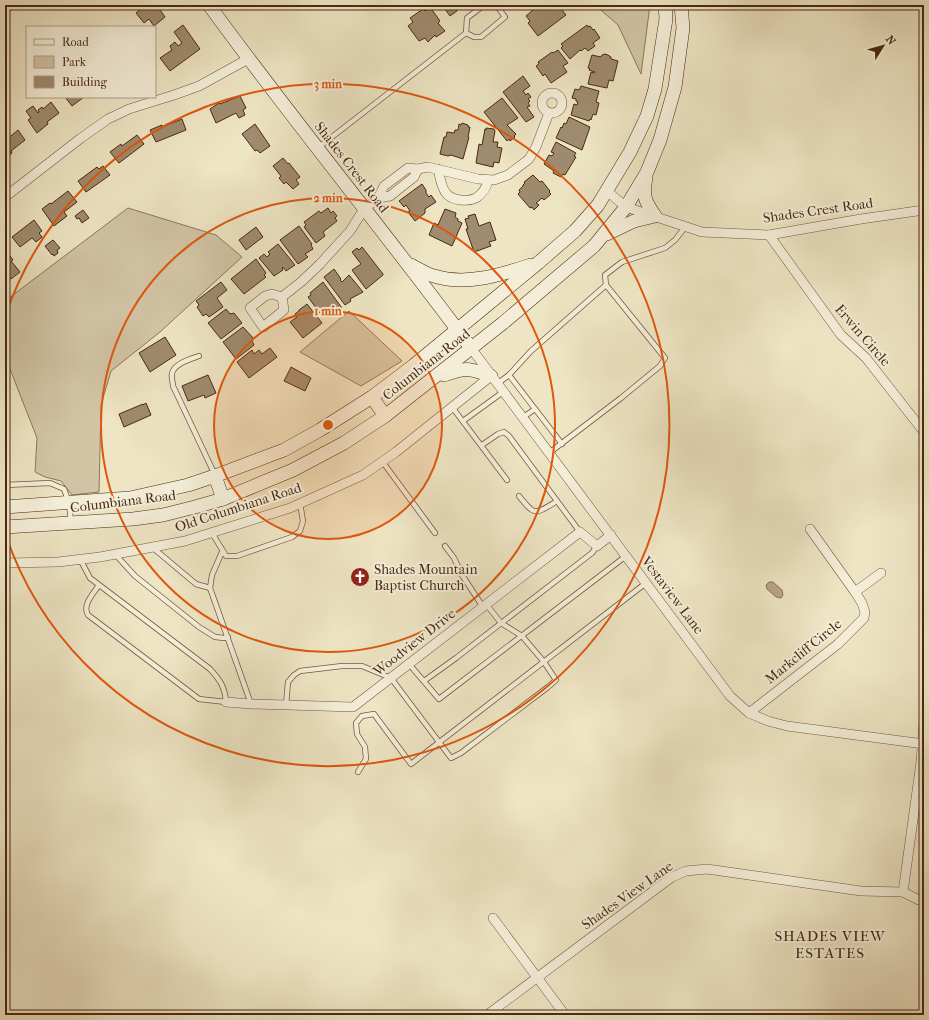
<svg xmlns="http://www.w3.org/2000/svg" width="929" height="1020" viewBox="0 0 929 1020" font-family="'IM FELL French Canon',serif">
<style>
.green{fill:#d2c5a6;stroke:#8e775c}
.water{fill:#b6a587;stroke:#8a7358}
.building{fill:#9f8b6f;stroke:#492912}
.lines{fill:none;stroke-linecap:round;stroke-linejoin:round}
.lane-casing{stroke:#72583e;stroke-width:6}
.street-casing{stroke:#72583e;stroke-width:10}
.secondary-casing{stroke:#492912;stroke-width:14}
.lane{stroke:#f4eed9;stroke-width:4.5}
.street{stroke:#f4eed9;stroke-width:9}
.secondary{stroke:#f4eed9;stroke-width:13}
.ring{fill:none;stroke:#e0570c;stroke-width:2}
.labels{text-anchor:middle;stroke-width:4;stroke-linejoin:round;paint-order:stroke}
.street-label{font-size:14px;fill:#492912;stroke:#f4eed9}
.poi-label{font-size:14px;fill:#492912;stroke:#f4eed9;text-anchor:start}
.neighbourhood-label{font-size:15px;letter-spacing:1px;fill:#492912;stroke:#f4eed9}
.centre{fill:#e0570c;stroke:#f4eed9;stroke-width:2}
.ring-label{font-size:12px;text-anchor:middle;font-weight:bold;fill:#e0570c;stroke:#f4eed9;stroke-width:4;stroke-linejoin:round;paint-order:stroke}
</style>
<rect width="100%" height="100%" fill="#eee5c4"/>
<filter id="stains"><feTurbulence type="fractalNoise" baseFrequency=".005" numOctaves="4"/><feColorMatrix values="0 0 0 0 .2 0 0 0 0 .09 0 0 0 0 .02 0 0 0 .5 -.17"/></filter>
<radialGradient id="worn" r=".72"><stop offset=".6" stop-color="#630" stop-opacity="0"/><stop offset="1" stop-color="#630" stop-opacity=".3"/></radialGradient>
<g class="green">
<polygon points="595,5 650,5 641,74 618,25"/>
<polygon points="128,208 216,235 242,257 160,332 111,371 101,405 99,492 72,495 61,481 45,477 35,472 37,438 10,369 5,365 5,301"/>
<polygon points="349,311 402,361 361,386 300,352"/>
</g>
<polygon class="water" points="769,582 773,582 782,590 783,595 781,598 776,597 767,589 766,585"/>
<g class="building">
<polygon points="138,5 159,5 162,9 160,10 165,17 154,26 149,19 144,23 136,13 141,9"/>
<polygon points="442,5 463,5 456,9 457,11 450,16"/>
<polygon points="539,5 558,5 566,15 538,36 528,23 530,21 526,16"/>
<polygon points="430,7 440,21 438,23 445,31 436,37 435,35 428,42 425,38 419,41 408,26 413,22 410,18 423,9 425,11"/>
<polygon points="183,25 200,49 170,71 160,58 172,50 170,46 175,42 178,46 182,43 174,32"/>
<polygon points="587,25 588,27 590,26 593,30 594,29 600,38 593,43 595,46 588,51 585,48 581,51 580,50 570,59 561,48 563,46 561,44"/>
<polygon points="558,50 568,63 563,66 567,72 551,83 545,74 543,76 536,66 539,64 538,62 552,52 553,53"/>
<polygon points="605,54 608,55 611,57 611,59 618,61 613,81 609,80 607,88 588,84 591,72 594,73 595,72 589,70 590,69 588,68 592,55 601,57 602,55"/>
<polygon points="523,76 530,86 523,91 526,95 528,93 531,97 528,99 530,101 528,103 530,106 527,107 534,117 526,122 503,92"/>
<polygon points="581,86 599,91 596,102 599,103 596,115 593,114 591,120 590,119 589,121 571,115 574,104 577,105 578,102 576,101 576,99 572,98 575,89 579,90"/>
<polygon points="240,96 246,108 243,110 245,115 239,118 236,113 216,123 210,109 219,103 220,104"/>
<polygon points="65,97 84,97 72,106"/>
<polygon points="502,98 518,118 507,125 516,134 514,136 515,137 510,141 509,139 507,141 484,112"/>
<polygon points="51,102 59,113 47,122 48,124 37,133 28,120 31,118 26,111 33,106 38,113 39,112 38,110 42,107 43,109"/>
<polygon points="569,117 590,127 582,150 556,138 561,127 562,128 564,123 566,124"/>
<polygon points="182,119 186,130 156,142 150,130 162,125 162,127"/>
<polygon points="462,123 468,125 468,127 470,127 468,137 469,137 463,159 451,155 448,156 440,154 444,137 446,137 447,132 454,133 455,130 458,130 459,124 461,125"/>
<polygon points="255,124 270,146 260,153 257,150 255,151 242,134"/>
<polygon points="486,128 494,129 495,131 493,142 498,142 497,147 502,148 499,163 494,162 493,167 476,163 479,144 482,145 485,129 486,130"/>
<polygon points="18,130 25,140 11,151 12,153 5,158 5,141"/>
<polygon points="137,135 144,144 119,163 110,152 121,144 122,146"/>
<polygon points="556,142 576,153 574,156 576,157 565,175 563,174 561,177 553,173 554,171 544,164 549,155 552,156 554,153 551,152"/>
<polygon points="283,158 288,164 289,163 300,177 296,180 299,184 293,189 286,182 284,184 279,178 281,176 273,166"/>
<polygon points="103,166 110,175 86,192 78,181 97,167 99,169"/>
<polygon points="533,175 540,182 542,181 550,191 549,192 551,194 544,200 542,198 536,203 539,205 534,210 532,207 530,208 518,194 520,192 519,190 523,186 523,185 525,183 524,182"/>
<polygon points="422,184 426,190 426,193 429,197 431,195 436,202 425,209 425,213 415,221 408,212 410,211 406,205 404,207 399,201"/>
<polygon points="68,191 77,202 64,212 67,216 54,226 42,209 50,203 51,204"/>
<polygon points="328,208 331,213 333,211 337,216 335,218 337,221 323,232 325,236 316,243 304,227 306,225 304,222 319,211 321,213"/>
<polygon points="445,209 456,213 455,217 458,219 458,221 462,223 452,246 429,235 434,223 438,225"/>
<polygon points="83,210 89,218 82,223 79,218 77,219 75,216"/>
<polygon points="475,214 479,226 490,222 496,240 489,242 491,246 474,252 466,229 468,229 465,219 469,218 468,216"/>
<polygon points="34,220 42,231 39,233 42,237 36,242 32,238 20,247 12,237"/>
<polygon points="299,226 312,244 311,245 313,249 305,254 308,257 298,264 280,240"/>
<polygon points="256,227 263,237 246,250 239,240"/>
<polygon points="53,240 60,248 57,250 58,253 54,256 53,254 52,255 45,246"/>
<polygon points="278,244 295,265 286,271 283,267 282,268 283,270 274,276 259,258 264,254 267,257 270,254 268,252"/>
<polygon points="362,247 383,274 383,275 366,289 352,270 361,264 352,252 357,248 359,250"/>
<polygon points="5,249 13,260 11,261 20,272 11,279 5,271"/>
<polygon points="256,259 266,273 264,275 266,277 244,294 231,279"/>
<polygon points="334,269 341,279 340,280 342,282 349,275 363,292 350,299 351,301 345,305 324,277"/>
<polygon points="221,282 227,290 217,298 223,307 209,317 206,314 203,316 197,307 199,305 196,301"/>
<polygon points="323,282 342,308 336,312 333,308 322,316 308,297 311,295 310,293"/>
<polygon points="307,304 322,323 303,338 290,322 297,317 295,314 299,311 299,310"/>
<polygon points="226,309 230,314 234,313 242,323 221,339 208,323"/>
<polygon points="243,327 254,339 252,341 254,345 236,359 223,342"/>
<polygon points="165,337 176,355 150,372 139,353"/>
<polygon points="270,348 277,357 249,378 237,362 252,350 254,354 259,350 262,354"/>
<polygon points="291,367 311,378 305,391 284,381"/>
<polygon points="208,375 216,393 205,398 204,395 188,401 182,386"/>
<polygon points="146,403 151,415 124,427 119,414 143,404 143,405"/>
</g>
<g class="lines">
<defs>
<g id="lane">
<polyline points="466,33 474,37 481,37 505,17 496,5"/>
<polyline points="466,33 467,18 484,5"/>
<polyline points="319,147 466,33"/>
<path d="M199 356C191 359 175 363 172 373 171 377 173 383 173 386L215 475"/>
<polyline points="497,384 509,375"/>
<polyline points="452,407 507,480"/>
<polyline points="522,418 535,409"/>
<polyline points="463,421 503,392"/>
<polyline points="562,444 509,375 531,351 606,285"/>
<polyline points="482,445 498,434 504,432 509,436 557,501"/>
<polyline points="549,453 621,398 660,366 665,358 606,285 605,275 622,262 665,248 675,240 686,226"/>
<polyline points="382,461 435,533"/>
<polyline points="5,485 50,483 64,489 69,503 71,522"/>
<path d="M519 496C535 516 534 515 557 501L580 532"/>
<polyline points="212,533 226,556 237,556 292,537 300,531 303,521 300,503"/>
<polyline points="445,546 454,558 462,575 483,607"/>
<polyline points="152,547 196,584 210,588 212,575 222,552"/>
<polyline points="115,554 135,576 199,627 215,637 224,638 228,637"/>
<path d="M80 559 90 578 210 669C220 680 225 687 226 702L199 699 88 615C82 605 93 594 99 585"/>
<polyline points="210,588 251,704"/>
<polyline points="409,664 439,699 626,556"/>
<polyline points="424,681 456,658 592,553 597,546"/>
<polyline points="286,705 288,682 294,675 300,671 342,666 362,666 391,678 451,758 461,753 548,687 556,680 544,662 522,636 501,623 486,604"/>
<polyline points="358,772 366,759 365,747 357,734 356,723 362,716 374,714 411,764 646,583"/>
</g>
<g id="street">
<circle cx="552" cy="103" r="10"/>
<path d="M438 169C440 177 441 187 446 193 452 201 468 202 476 198 482 194 487 187 488 180"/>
<polyline points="607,191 626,207 702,232 769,235 861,219 924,210"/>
<polyline points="5,197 81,138 108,119 129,109 174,95 199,86 248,59"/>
<polyline points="378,198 390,196 414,177 418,169"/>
<polyline points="769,235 841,335 866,358 924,432"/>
<polygon points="272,294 282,297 284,310 263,327 250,308 265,296"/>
<polyline points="282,297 301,282 320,264 350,231 364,209 378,198 384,186 408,168 418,169 428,167 478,179 494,180 508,175 529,159 536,147 549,113"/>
<polyline points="471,348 730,696 749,713 768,721 787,726 924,744"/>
<polyline points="5,563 58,562 100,557 185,541 290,508 363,475 396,452 491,376"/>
<polyline points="855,592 881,573"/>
<polyline points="226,702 251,704 353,707 580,532 597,546 611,535"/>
<polyline points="749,713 838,644 864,618 865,612 862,603 855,592 810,529"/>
<polyline points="903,892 921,762 924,723"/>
<polyline points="493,918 565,1015"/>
<polyline points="487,1015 672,877 686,871 707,869 861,891 903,892 919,900 924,900"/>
</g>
<g id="secondary">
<path d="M209 5C294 122 386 233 471 348"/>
<path d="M607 234 634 221 655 216C644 200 643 196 646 177"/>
<path d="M411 265C419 269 426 274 434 276 466 286 500 275 531 265"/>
<path d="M444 375C467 367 469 368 491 376"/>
<polyline points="372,397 385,416"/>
<polyline points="215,476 223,499"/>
<polyline points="5,507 130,498 188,485 215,476 284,450 320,430 372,397 413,366 538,263 575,231 598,205 630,152 647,116 655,89 666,19 665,5"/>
<polyline points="5,527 133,519 163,515 195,507 223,499 293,470 344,443 385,416 503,323 594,246 626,207 647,172 660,140 675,87 683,28 681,5"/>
</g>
</defs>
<use href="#lane" class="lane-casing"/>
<use href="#street" class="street-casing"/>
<use href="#secondary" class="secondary-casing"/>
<use href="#lane" class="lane"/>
<use href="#street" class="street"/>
<use href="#secondary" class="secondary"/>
</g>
<circle cx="328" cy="425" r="114" fill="#e0570c" fill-opacity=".12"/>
<g class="ring">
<circle cx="328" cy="425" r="114"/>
<circle cx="328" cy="425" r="227"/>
<path d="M6 314A341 341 0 1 1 6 536"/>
</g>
<defs>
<symbol id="church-disc" viewBox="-11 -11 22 22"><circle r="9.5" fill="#8f2418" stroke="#f4eed9"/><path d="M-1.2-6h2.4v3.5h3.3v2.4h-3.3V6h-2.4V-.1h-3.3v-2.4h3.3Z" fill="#fff"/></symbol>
</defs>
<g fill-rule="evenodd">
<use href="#church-disc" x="349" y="566" width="22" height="22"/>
</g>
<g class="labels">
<g class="street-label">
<text transform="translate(352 167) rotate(52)" y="5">Shades Crest Road</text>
<text transform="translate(818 210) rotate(-8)" y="5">Shades Crest Road</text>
<text transform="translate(863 335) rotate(49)" y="5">Erwin Circle</text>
<text transform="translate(426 364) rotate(-38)" y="5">Columbiana Road</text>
<text transform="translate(123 501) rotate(-7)" y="5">Columbiana Road</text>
<text transform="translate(238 507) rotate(-18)" y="5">Old Columbiana Road</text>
<text transform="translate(673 595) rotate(53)" y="5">Vestaview Lane</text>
<text transform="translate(414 642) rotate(-38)" y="5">Woodview Drive</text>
<text transform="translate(803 651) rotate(-39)" y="5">Markcliff Circle</text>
<text transform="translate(627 895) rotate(-35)" y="5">Shades View Lane</text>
</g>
<g class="poi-label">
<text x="374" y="574">Shades Mountain<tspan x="374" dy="16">Baptist Church</tspan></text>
</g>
<g class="neighbourhood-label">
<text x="830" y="941">SHADES VIEW<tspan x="830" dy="17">ESTATES</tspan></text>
</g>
</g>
<circle cx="328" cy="425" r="6" class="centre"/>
<g class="ring-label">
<text x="328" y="88">3 min</text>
<text x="328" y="202">2 min</text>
<text x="328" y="315">1 min</text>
</g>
<rect width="929" height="1020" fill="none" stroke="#eee5c4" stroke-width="20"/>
<rect x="6" y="6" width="917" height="1008" fill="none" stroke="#492912" stroke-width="2"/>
<rect x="10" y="10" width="909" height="1000" fill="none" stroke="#492912"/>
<rect x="26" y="26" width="130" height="72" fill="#f4eed9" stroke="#b09f89"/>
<rect x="34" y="39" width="20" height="6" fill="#f4eed9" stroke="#b09f89"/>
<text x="62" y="46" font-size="12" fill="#492912">Road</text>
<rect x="34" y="56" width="20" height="12" fill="#d2c5a6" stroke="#b09f89"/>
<text x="62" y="66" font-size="12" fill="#492912">Park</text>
<rect x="34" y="76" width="20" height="12" fill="#9f8b6f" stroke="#b09f89"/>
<text x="62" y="86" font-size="12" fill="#492912">Building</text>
<g transform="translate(883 46) rotate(53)" stroke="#f4eed9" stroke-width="3" paint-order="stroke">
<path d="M0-3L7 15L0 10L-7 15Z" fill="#492912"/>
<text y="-6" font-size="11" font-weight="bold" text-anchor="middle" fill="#492912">N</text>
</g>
<rect width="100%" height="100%" filter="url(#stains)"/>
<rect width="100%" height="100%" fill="url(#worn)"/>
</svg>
